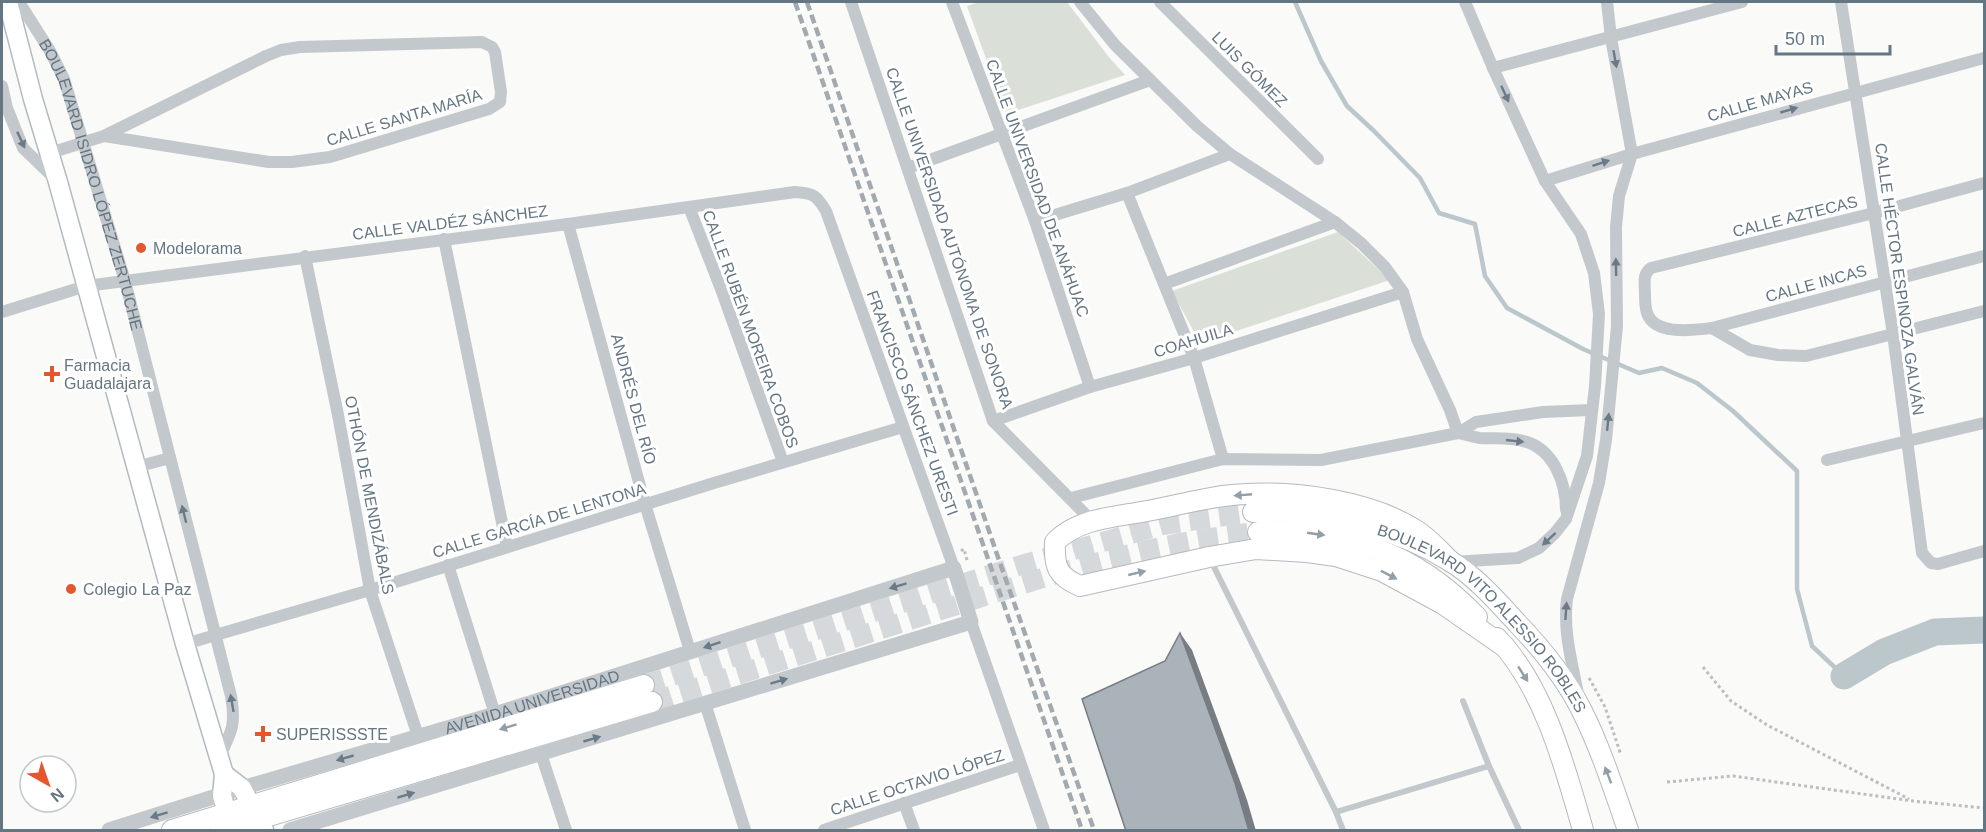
<svg xmlns="http://www.w3.org/2000/svg" width="1986" height="832" viewBox="0 0 1986 832" font-family="Helvetica,sans-serif">
<style>
.green{fill:#dadfd7}
.lines{fill:none;stroke-linecap:round;stroke-linejoin:round}
.stream{stroke:#bbc7cb;stroke-width:4.5}
.river{stroke:#bbc7cb;stroke-width:27}
.primary-tunnel{stroke:#d5d9db;stroke-width:20;stroke-dasharray:20 10;stroke-linecap:butt}
.secondary-casing{stroke:#b3babf;stroke-width:21}
.primary-casing{stroke:#b5babe;stroke-width:22}
.path{stroke:#bbbfc2;stroke-width:3;stroke-dasharray:3 3;stroke-linecap:butt}
.service{stroke:#c3c8cc;stroke-width:6}
.minor{stroke:#c3c8cc;stroke-width:12}
.tertiary{stroke:#c3c8cc;stroke-width:15}
.secondary{stroke:#fff;stroke-width:18}
.primary{stroke:#fff;stroke-width:20}
.rail{stroke:#a2aab0;stroke-width:4.5;stroke-dasharray:9 4.5;stroke-linecap:butt}
.shaded-wall{fill:#777d82}
.building{fill:#aab3b9;stroke:#777d82;stroke-width:1.5}
.oneway{fill:#6a7a87}
.oneway2{fill:#939fa8}
.poi-dot{fill:#e4572e;stroke:#fff;stroke-width:2}
.labels{text-anchor:middle;stroke-width:6;stroke-linejoin:round;paint-order:stroke}
.street-label{font-size:16px;fill:#657683;stroke:#fff}
.poi-label{font-size:16px;fill:#657683;stroke:#fff;text-anchor:start}
</style>
<rect width="100%" height="100%" fill="#fafaf8"/>
<g class="green">
<polygon points="979,2 1067,2 1108,56 1125,75 1006,114 967,6"/>
<polygon points="1338,232 1390,280 1200,343 1172,291"/>
</g>
<g class="lines">
<polyline class="stream" points="1295,2 1321,61 1347,106 1374,131 1420,178 1439,213 1475,224 1485,276 1507,308 1583,349 1639,373 1662,368 1697,383 1733,411 1797,471 1797,589 1812,646 1844,676"/>
<polyline class="river" points="1844,676 1884,652 1935,632 1984,630"/>
<g class="primary-tunnel">
<polyline points="644,685 1018,566 1162,525 1253,512"/>
<path d="M652 702C748 671 845 641 941 610 1045 577 1149 542 1258 532"/>
</g>
<defs>
<g id="secondary">
<polyline points="8,2 33,99 58,182 185,644 224,774 222,796 231,826"/>
<polyline points="224,774 242,788 264,830"/>
</g>
<g id="primary">
<path id="s3" d="M1253 512C1322 511 1391 525 1450 561 1476 577 1497 601 1517 623 1542 649 1566 679 1582 711 1601 749 1614 790 1628 830"/>
<path d="M1258 532C1348 530 1414 551 1477 617"/>
<path d="M1451 562C1439 550 1428 537 1414 529 1369 501 1297 491 1246 494 1213 495 1180 505 1147 511 1116 517 1078 518 1055 542 1054 567 1057 576 1080 586L1209 557 1256 549 1307 552 1336 556 1382 571 1443 604 1505 647"/>
<path d="M1497 638C1544 687 1565 767 1583 830"/>
<polyline points="172,830 644,685"/>
<polyline points="221,830 652,702"/>
</g>
</defs>
<use href="#secondary" class="secondary-casing"/>
<use href="#primary" class="primary-casing"/>
<g class="path">
<polyline points="961,551 964,549 967,560"/>
<polyline points="1703,667 1731,701 1767,725 1909,799"/>
<polyline points="1589,678 1605,707 1621,755"/>
<polyline points="1667,782 1733,776 1913,801 1984,808"/>
</g>
<g class="service">
<polyline points="1210,559 1336,812 1343,830"/>
<polyline points="1463,701 1489,766"/>
<polyline points="1336,812 1489,766 1519,830"/>
</g>
<g class="minor">
<path id="s1" d="M19 2 50 51 64 79 125 281 231 696C236 725 232 731 219 758"/>
<polyline points="851,2 993,421 1092,521"/>
<polyline points="952,2 1035,221 1090,387"/>
<polyline points="1080,2 1115,45 1197,126 1230,154 1335,222 1362,244 1385,267 1403,292 1417,339 1450,410 1458,433"/>
<polyline points="1160,2 1318,159"/>
<polyline points="1841,2 1893,334 1922,553 1931,563 1938,564 1984,551"/>
<polyline points="1493,68 1742,2"/>
<polyline points="2,86 7,108 23,148 55,179"/>
<polyline points="50,153 104,136 266,56 281,50 300,47 482,42 492,47 495,52 501,92 500,102 489,109 330,157 292,162 269,162 104,136"/>
<polyline points="908,168 1150,80"/>
<polyline points="1545,181 1632,154 1984,58"/>
<path d="M1984 183 1874 213 1651 268C1642 274 1645 284 1645 294 1645 300 1645 307 1647 313 1655 336 1694 330 1712 328L1984 256"/>
<polyline points="1127,193 1194,358 1223,459"/>
<polyline points="689,207 721,289 783,462"/>
<polyline points="1035,221 1127,193 1230,154"/>
<polyline points="568,224 645,504 690,651"/>
<polyline points="444,239 507,547"/>
<polyline points="305,256 338,415 370,590 421,745"/>
<polyline points="1164,284 1335,222"/>
<path d="M2 312 86 286 568 224 795 192C814 193 817 196 826 211L954 568"/>
<polyline points="1712,328 1750,350 1778,355 1806,356 1984,311"/>
<polyline points="993,421 1090,387 1194,358 1403,292"/>
<polyline points="1458,433 1476,422 1543,412 1591,410"/>
<polyline points="1827,460 1984,423"/>
<polyline points="136,467 170,458"/>
<path d="M1071 498 1223 459 1321 460 1458 433C1465 434 1473 437 1480 438 1495 439 1513 437 1527 442 1554 451 1566 483 1566 510"/>
<polyline points="1452,562 1518,558 1539,548 1555,533 1566,519 1587,456 1595,386 1599,314 1594,273 1581,234 1545,181 1493,68 1465,2"/>
<polyline points="448,565 495,714"/>
<polyline points="971,622 1044,830"/>
<polyline points="185,644 370,590 714,483 903,427"/>
<path d="M1578 694C1572 662 1563 632 1567 599L1599 483 1606 440 1617 326 1616 227 1619 196 1632 154 1611 38 1607 2"/>
<polyline points="705,703 745,830"/>
<polyline points="541,754 566,830"/>
<polyline points="904,803 914,830"/>
<polyline points="824,830 1020,765"/>
</g>
<path class="tertiary" id="s2" d="M109 830 242 788 495 714 954 568 971 622 290 830"/>
<use href="#secondary" class="secondary"/>
<use href="#primary" class="primary"/>
<g class="rail">
<polyline points="795,2 1082,830"/>
<polyline points="807,2 999,560 1094,830"/>
</g>
</g>
<polygon class="shaded-wall" points="1180,633 1192,650 1247,800 1256,831 1249,831"/>
<polygon class="building" points="1180,633 1235,783 1249,831 1126,831 1082,699 1165,661"/>
<defs><path id="oneway-solid" d="M-6-.8H1V-3.2L6.5 0L1 3.2V.8H-6Z" transform="scale(1.5)"/></defs>
<g class="oneway">
<use href="#oneway-solid" transform="translate(1615 59) rotate(80)"/>
<use href="#oneway-solid" transform="translate(1505 94) rotate(65)"/>
<use href="#oneway-solid" transform="translate(1789 110) rotate(-16)"/>
<use href="#oneway-solid" transform="translate(21 140) rotate(65)"/>
<use href="#oneway-solid" transform="translate(1601 163) rotate(-18)"/>
<use href="#oneway-solid" transform="translate(1616 267) rotate(-91)"/>
<use href="#oneway-solid" transform="translate(1608 422) rotate(-84)"/>
<use href="#oneway-solid" transform="translate(1515 441) rotate(6)"/>
<use href="#oneway-solid" transform="translate(184 514) rotate(-104)"/>
<use href="#oneway-solid" transform="translate(1549 539) rotate(137)"/>
<use href="#oneway-solid" transform="translate(898 586) rotate(163)"/>
<use href="#oneway-solid" transform="translate(1566 611) rotate(-86)"/>
<use href="#oneway-solid" transform="translate(712 645) rotate(162)"/>
<use href="#oneway-solid" transform="translate(779 681) rotate(-17)"/>
<use href="#oneway-solid" transform="translate(232 703) rotate(-100)"/>
<use href="#oneway-solid" transform="translate(592 739) rotate(-16)"/>
<use href="#oneway-solid" transform="translate(345 758) rotate(164)"/>
<use href="#oneway-solid" transform="translate(406 795) rotate(-17)"/>
<use href="#oneway-solid" transform="translate(159 815) rotate(163)"/>
</g>
<g class="oneway2">
<use href="#oneway-solid" transform="translate(1243 495) rotate(175)"/>
<use href="#oneway-solid" transform="translate(1316 534) rotate(8)"/>
<use href="#oneway-solid" transform="translate(1137 573) rotate(-13)"/>
<use href="#oneway-solid" transform="translate(1389 575) rotate(27)"/>
<use href="#oneway-solid" transform="translate(1523 674) rotate(57)"/>
<use href="#oneway-solid" transform="translate(508 727) rotate(163)"/>
<use href="#oneway-solid" transform="translate(1608 775) rotate(-111)"/>
</g>
<g class="poi-dot">
<circle cx="141" cy="248" r="6"/>
<path d="M49 365h6v6h6v6h-6v6h-6v-6h-6v-6h6z"/>
<circle cx="71" cy="589" r="6"/>
<path d="M260 725h6v6h6v6h-6v6h-6v-6h-6v-6h6z"/>
</g>
<g class="labels">
<g class="street-label">
<text transform="translate(1250 69) rotate(45)" y="6">LUIS GÓMEZ</text>
<text transform="translate(1760 101) rotate(-16)" y="6">CALLE MAYAS</text>
<text transform="translate(404 117) rotate(-17)" y="6">CALLE SANTA MARÍA</text>
<text dy="6" stroke="none"><textPath href="#s1" startOffset="198">BOULEVARD ISIDRO LÓPEZ ZERTUCHE</textPath></text>
<text transform="translate(1038 188) rotate(70)" y="6">CALLE UNIVERSIDAD DE ANÁHUAC</text>
<text transform="translate(1795 216) rotate(-14)" y="6">CALLE AZTECAS</text>
<text transform="translate(450 222) rotate(-7)" y="6">CALLE VALDÉZ SÁNCHEZ</text>
<text transform="translate(950 238) rotate(71)" y="6">CALLE UNIVERSIDAD AUTÓNOMA DE SONORA</text>
<text transform="translate(1900 279) rotate(82)" y="6">CALLE HÉCTOR ESPINOZA GALVÁN</text>
<text transform="translate(1816 283) rotate(-15)" y="6">CALLE INCAS</text>
<text transform="translate(751 329) rotate(70)" y="6">CALLE RUBÉN MOREIRA COBOS</text>
<text transform="translate(1193 340) rotate(-17)" y="6">COAHUILA</text>
<text transform="translate(634 399) rotate(75)" y="6">ANDRÉS DEL RÍO</text>
<text transform="translate(913 403) rotate(70)" y="6">FRANCISCO SÁNCHEZ URESTI</text>
<text transform="translate(370 495) rotate(79)" y="6">OTHÓN DE MENDIZÁBALS</text>
<text transform="translate(539 520) rotate(-17)" y="6">CALLE GARCÍA DE LENTONA</text>
<text dy="6" stroke="none"><textPath href="#s3" startOffset="267">BOULEVARD VITO ALESSIO ROBLES</textPath></text>
<text dy="6" stroke="none"><textPath href="#s2" startOffset="442">AVENIDA UNIVERSIDAD</textPath></text>
<text transform="translate(917 782) rotate(-18)" y="6">CALLE OCTAVIO LÓPEZ</text>
</g>
<g class="poi-label">
<text x="153" y="254">Modelorama</text>
<text x="64" y="371">Farmacia<tspan x="64" dy="18">Guadalajara</tspan></text>
<text x="83" y="595">Colegio La Paz</text>
<text x="276" y="740">SUPERISSSTE</text>
</g>
</g>
<rect width="1986" height="832" fill="none" stroke="#657683" stroke-width="6"/>
<g transform="translate(48 784) rotate(140)"><circle r="28" fill="#ffffff" stroke="#c1c8cd" stroke-width="1.5"/>
<path d="M0-4.5L10 22L0 15L-10 22Z" fill="#e4572e"/>
<text y="-9" font-size="16" font-weight="bold" text-anchor="middle" fill="#657683">N</text>
</g>
<path d="M1776 45v9h114v-9" fill="none" stroke="#657683" stroke-width="3"/>
<text x="1785" y="45" font-size="18" fill="#657683" stroke="#ffffff" stroke-width="4.5" paint-order="stroke">50 m</text>
</svg>
